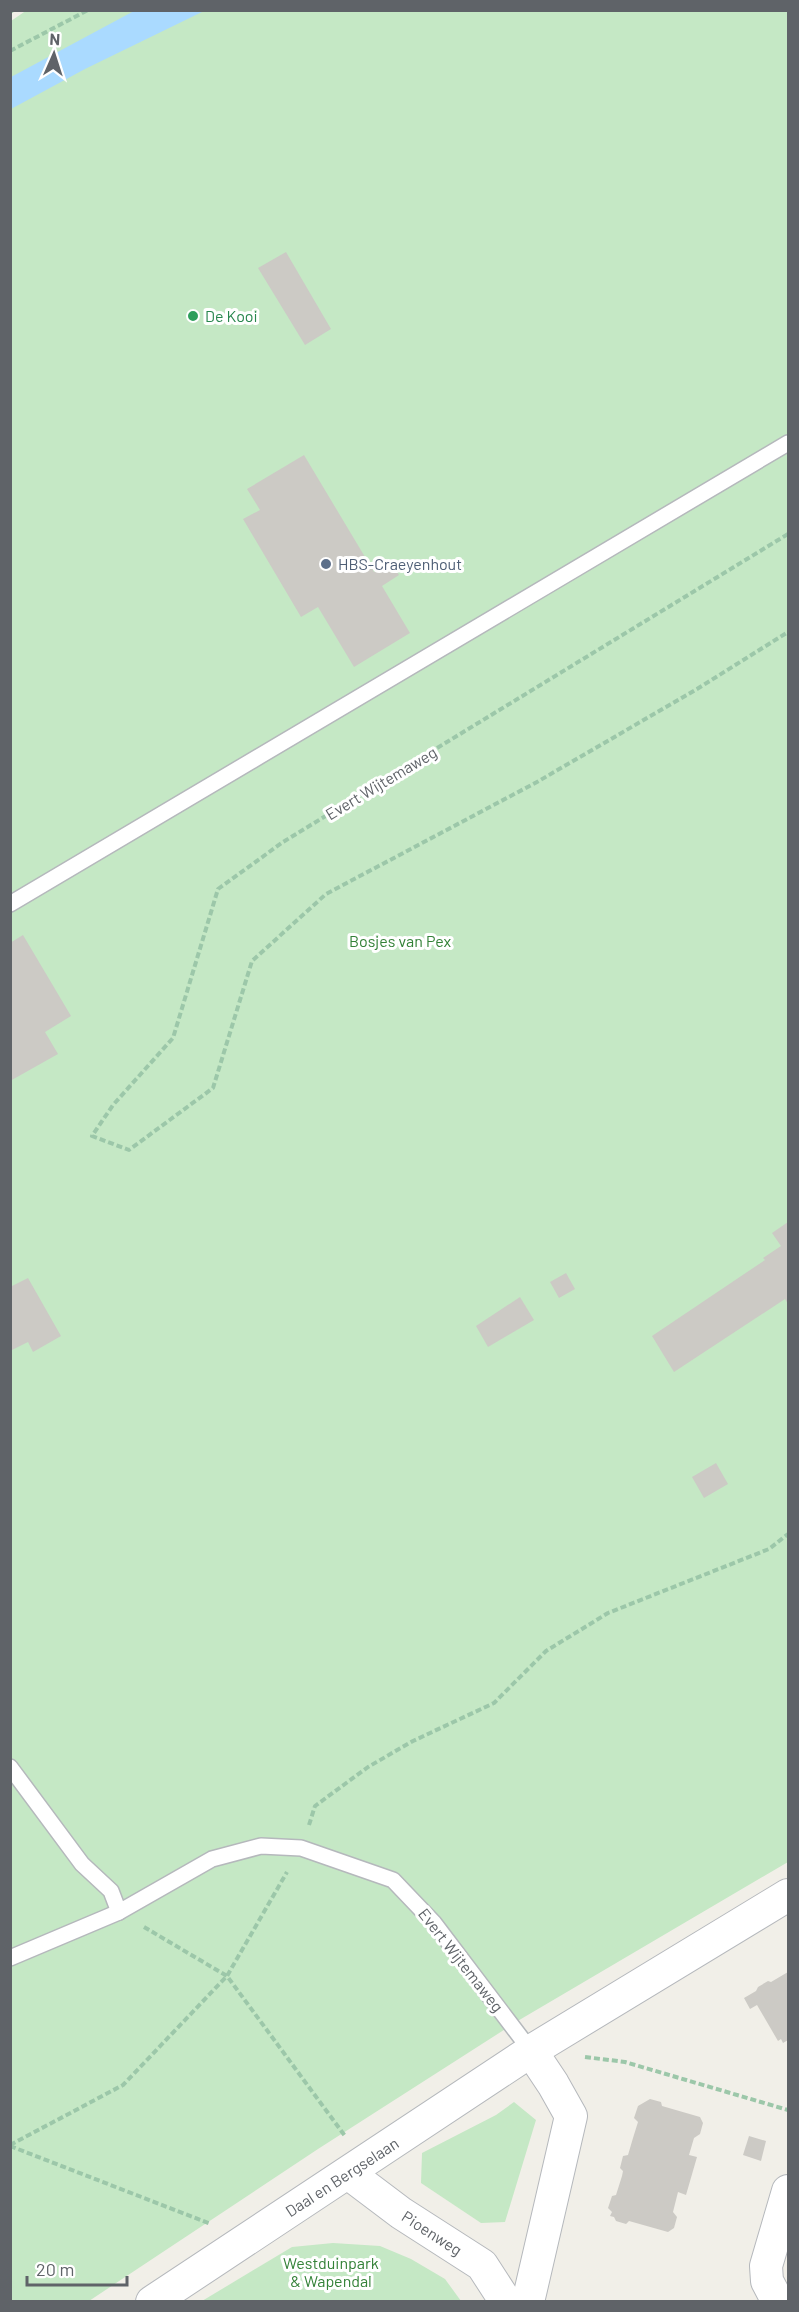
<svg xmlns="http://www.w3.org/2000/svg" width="799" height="2312" viewBox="0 0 799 2312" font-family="Barlow,sans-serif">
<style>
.green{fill:#c5e8c5}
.water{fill:#aadaff}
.building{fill:#cccac5}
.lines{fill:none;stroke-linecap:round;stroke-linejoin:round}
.service-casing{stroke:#b5b8bc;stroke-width:18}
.minor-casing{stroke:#b5b8bc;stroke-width:34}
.path{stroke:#9cc7a9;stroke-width:4;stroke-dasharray:6 3;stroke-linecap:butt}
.service{stroke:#fff;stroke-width:15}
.minor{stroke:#fff;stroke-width:32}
.leisure-dot{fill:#2e9e5b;stroke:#fff;stroke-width:2}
.service-dot{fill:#5c6f8a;stroke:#fff;stroke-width:2}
.labels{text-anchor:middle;stroke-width:6;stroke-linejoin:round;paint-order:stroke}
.leisure-label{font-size:16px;fill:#27864d;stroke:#fff;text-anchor:start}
.service-label{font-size:16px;fill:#4e5e75;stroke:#fff;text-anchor:start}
.street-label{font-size:16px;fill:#5f6368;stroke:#fff}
.park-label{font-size:16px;fill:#348238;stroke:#fff}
</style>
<rect width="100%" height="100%" fill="#f1efe8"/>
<g class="green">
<polygon points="27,10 788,11 788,1862 521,2019 318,2149 89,2301 11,2302 11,21"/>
<polygon points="514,2102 536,2120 505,2222 481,2223 421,2183 422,2153 496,2115"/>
<polygon points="333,2243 380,2246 411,2259 445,2279 461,2301 202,2301 292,2247"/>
</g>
<polygon class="water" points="134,11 204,11 85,69 11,109 11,77"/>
<g class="building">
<polygon points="286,252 331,329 305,345 258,268"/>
<polygon points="304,455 374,572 391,562 399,575 382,586 410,633 354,667 318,607 301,617 243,519 260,510 247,489"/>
<polygon points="23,935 71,1016 45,1032 58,1054 10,1081 10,943"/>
<polygon points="788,1222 788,1304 785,1299 674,1372 652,1336 765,1260 763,1258 781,1246 772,1233"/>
<polygon points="566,1273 575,1289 559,1298 550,1282"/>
<polygon points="28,1278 61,1336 33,1352 28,1342 10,1351 10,1287"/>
<polygon points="520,1297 534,1320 488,1347 476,1326"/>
<polygon points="716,1463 728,1484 704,1498 692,1477"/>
<polygon points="788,1972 788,2040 783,2043 781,2039 778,2041 757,2005 750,2009 744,1998 756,1991 758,1987 768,1981 771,1982"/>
<polygon points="650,2099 661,2102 662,2106 700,2117 703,2123 700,2134 694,2138 689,2155 697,2157 686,2195 678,2192 673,2212 677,2217 674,2228 668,2232 629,2221 626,2224 616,2221 614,2217 610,2216 612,2212 608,2208 612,2196 616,2195 622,2176 623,2171 620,2168 623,2156 628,2155 633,2138 638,2122 634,2118 638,2106"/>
<polygon points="749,2136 766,2141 761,2161 743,2155"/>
</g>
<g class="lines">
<defs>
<g id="service">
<polyline points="10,904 788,443"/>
<polyline points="10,1767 82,1864 111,1891 119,1912"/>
<polyline points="10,1958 119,1912 212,1859 261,1846 301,1848 393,1880 434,1923 531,2051"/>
</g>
<g id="minor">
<polyline points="348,2173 401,2213 482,2265 506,2302"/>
<polyline points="152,2302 531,2051 788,1895"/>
<polyline points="528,2302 571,2116 553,2084 531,2051"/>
<polyline points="778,2302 767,2281 766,2266 788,2191"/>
</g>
</defs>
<use href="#service" class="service-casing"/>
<use href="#minor" class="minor-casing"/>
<g class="path">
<polyline points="10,12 13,10"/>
<polyline points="10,51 88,10"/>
<polyline points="788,534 283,842 218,889 173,1038 113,1105 92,1136 129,1150 213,1088 252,961 326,894 537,782 697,689 788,632"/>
<polyline points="309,1825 315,1806 368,1767 413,1741 494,1703 546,1651 608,1613 769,1549 788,1534"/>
<polyline points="144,1927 227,1976 345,2136"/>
<polyline points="585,2057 625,2062 788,2110"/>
<polyline points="10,2145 123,2085 227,1976 287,1872"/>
<polyline points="10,2146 211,2224"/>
</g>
<use href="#service" class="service"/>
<use href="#minor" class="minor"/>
</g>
<circle class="leisure-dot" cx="193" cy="316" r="6"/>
<circle class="service-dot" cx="326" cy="564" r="6"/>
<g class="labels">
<g class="leisure-label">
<text x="205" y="322">De Kooi</text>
</g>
<g class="service-label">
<text x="338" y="570">HBS-Craeyenhout</text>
</g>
<g class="street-label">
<text transform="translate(381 783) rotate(-31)" y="6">Evert Wijtemaweg</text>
<text transform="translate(461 1960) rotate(52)" y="6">Evert Wijtemaweg</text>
<text transform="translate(342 2177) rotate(-33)" y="6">Daal en Bergselaan</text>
<text transform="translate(432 2233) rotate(33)" y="6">Pioenweg</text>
</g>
<g class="park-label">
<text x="400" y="947">Bosjes van Pex</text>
<text x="331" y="2269">Westduinpark<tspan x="331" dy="18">&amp; Wapendal</tspan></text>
</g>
</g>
<rect width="799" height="2312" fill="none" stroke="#5f6368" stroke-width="24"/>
<g transform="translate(54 54) rotate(3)" stroke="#ffffff" stroke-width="4.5" paint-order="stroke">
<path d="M0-4.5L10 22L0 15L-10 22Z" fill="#5f6368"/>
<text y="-9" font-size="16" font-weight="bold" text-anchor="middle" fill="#5f6368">N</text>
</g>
<path d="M27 2276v9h100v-9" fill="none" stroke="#5f6368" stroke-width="3"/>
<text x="36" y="2276" font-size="18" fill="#5f6368" stroke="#ffffff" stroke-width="4.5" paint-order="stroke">20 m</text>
</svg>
